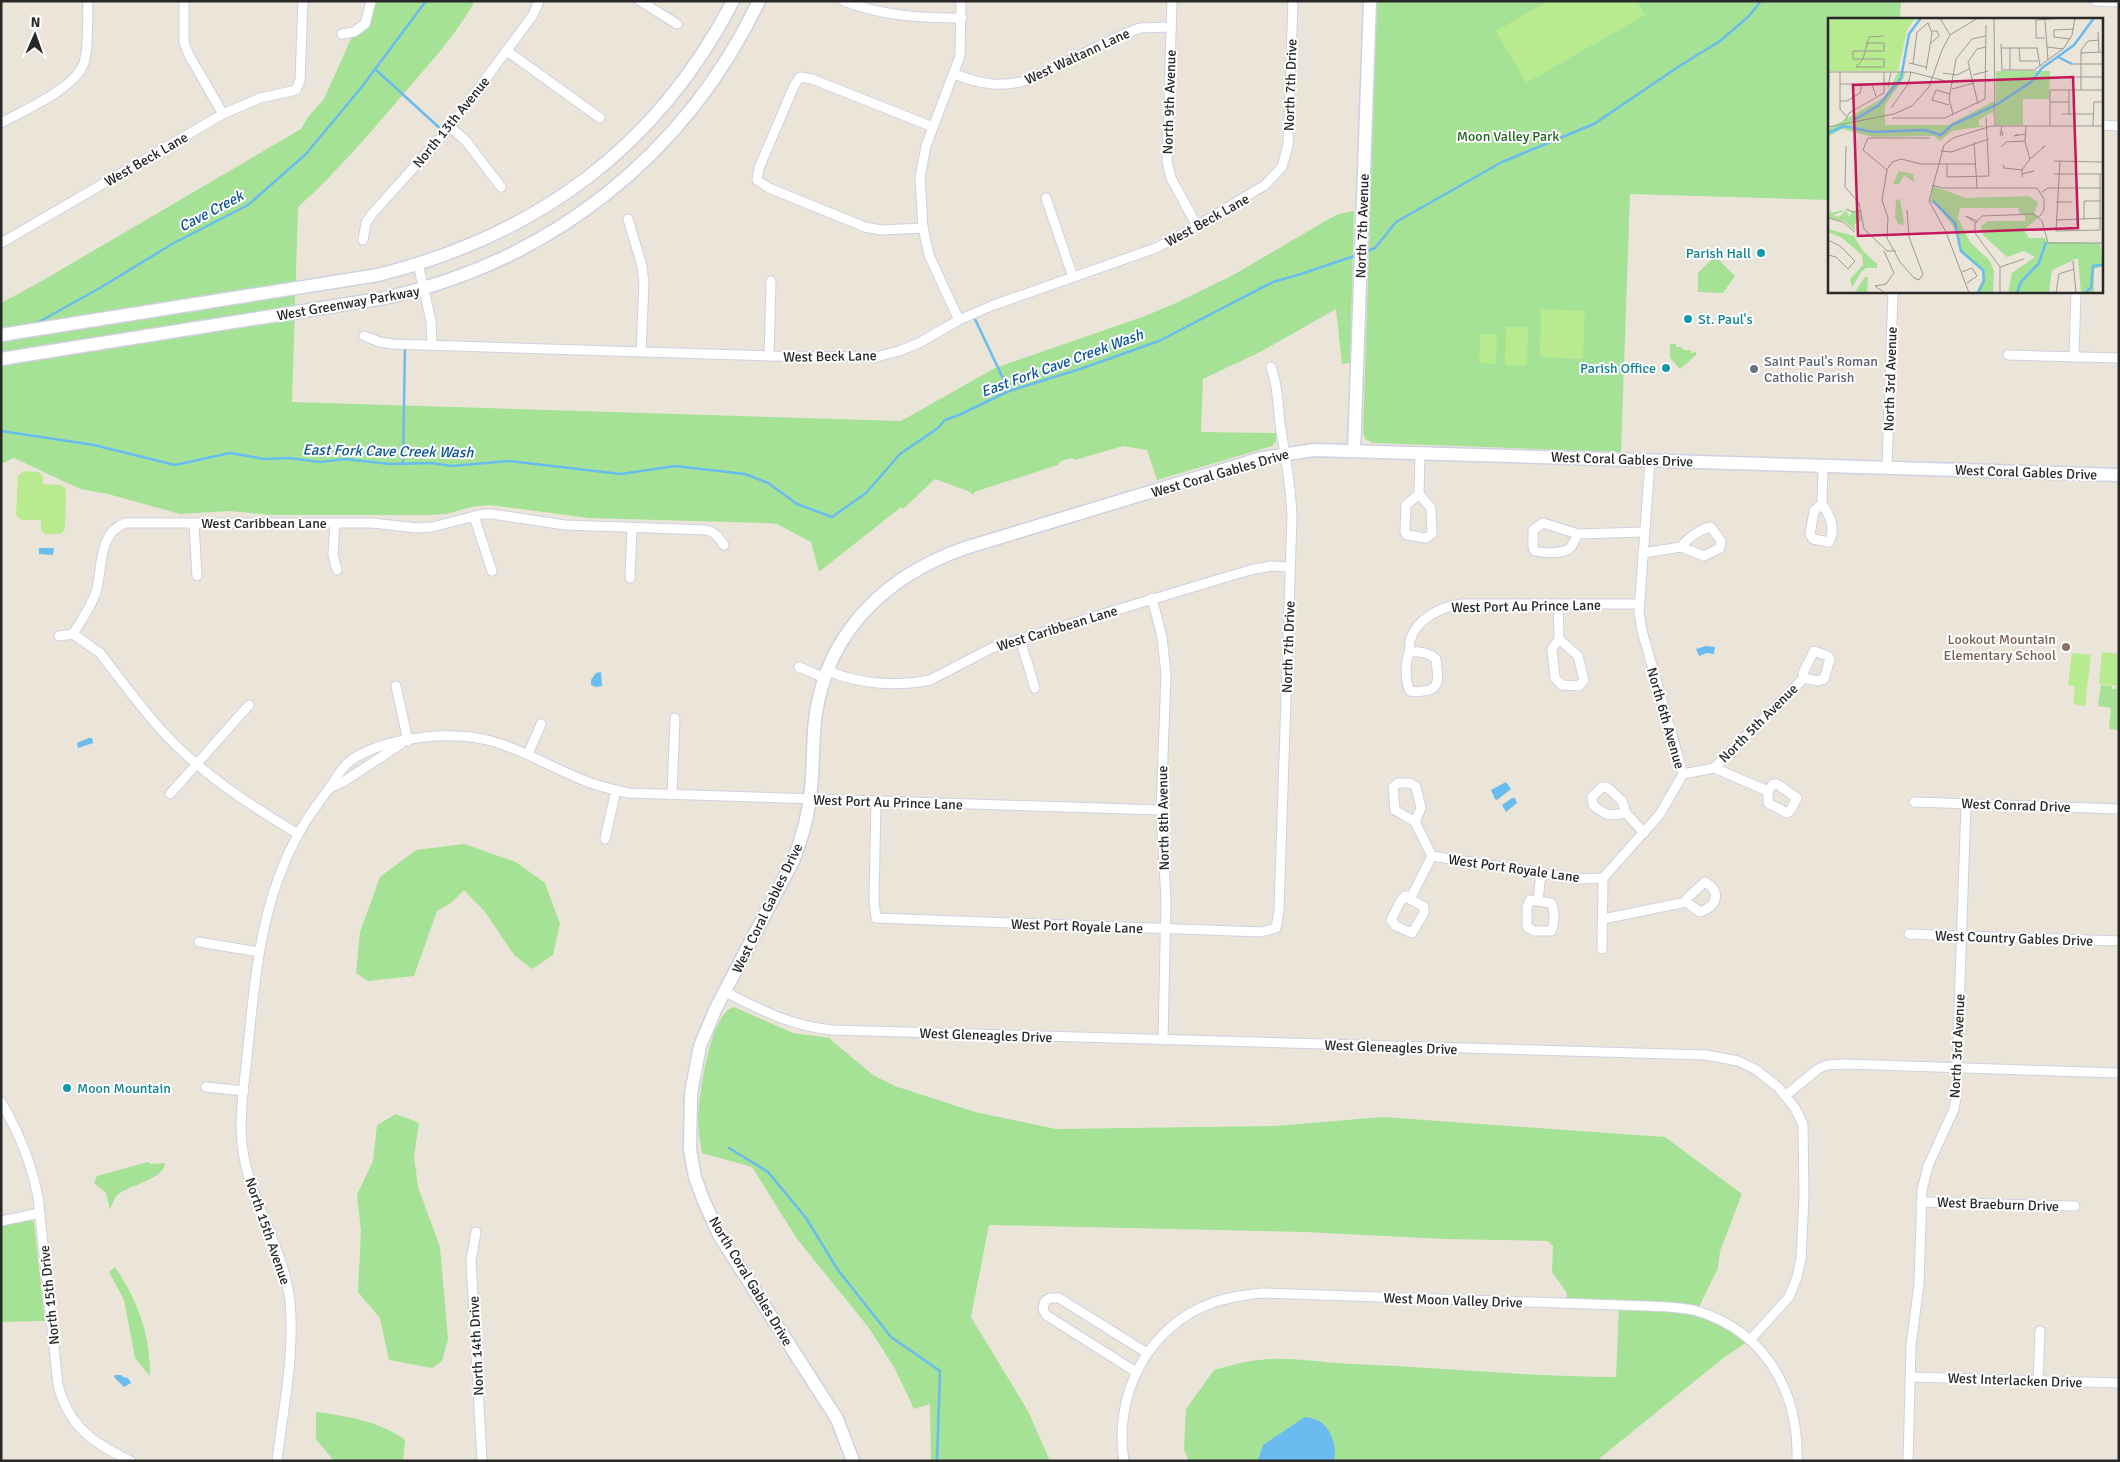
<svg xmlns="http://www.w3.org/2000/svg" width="2120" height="1462" viewBox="0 0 2120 1462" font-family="Signika,sans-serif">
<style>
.green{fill:#a5e295}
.pitch{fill:#b8ea90}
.water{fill:#6abbef}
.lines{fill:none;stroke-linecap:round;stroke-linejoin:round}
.stream{stroke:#6abbef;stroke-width:2.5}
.street-casing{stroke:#cfd0e1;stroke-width:11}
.secondary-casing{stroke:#cfd0e1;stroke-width:15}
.street{stroke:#fff;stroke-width:9}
.secondary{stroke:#fff;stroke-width:12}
.culture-dot{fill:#0f9aa8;stroke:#fff;stroke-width:2}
.worship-dot{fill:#6b7280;stroke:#fff;stroke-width:2}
.education-dot{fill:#8d6e63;stroke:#fff;stroke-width:2}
.labels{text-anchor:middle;stroke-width:4;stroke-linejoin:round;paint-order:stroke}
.street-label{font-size:14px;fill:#282828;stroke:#fff}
.park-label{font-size:14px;fill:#1f6419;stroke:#fff}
.culture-label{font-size:14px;fill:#0d838f;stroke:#fff;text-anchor:end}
.worship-label{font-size:14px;fill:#5b616d;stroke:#fff;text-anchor:start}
.education-label{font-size:14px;fill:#785e54;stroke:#fff;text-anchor:end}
.water-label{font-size:15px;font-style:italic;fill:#0c5698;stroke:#fff}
.inset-river{fill:none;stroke:#6abbef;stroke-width:2.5}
.inset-road{fill:none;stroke:#9d9992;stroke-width:1}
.view{fill:#c2185b;fill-opacity:0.15;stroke:#c2185b;stroke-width:2.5}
.inset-edge{fill:none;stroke:#282828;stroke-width:2.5}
</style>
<rect width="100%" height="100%" fill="#ebe5d9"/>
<g class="green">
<path d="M371 1H475C456 35 430 63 405 92 371 132 337 172 298 207L292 402 901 421 995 368 1145 316 1176 303 1235 274 1327 220 1339 214 1354 211 1350 363 1342 364 1336 309 1262 351 1203 379 1201 432 1276 433V441L1272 446 1157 480 1147 450 1123 446 1075 460 1072 458 1061 461 1058 465 974 492V495L968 491 935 479 903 509 901 507 819 572 811 542 777 524 766 523 589 518 490 505 472 507 446 514 429 515H273L228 511 180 514 108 494 80 489 14 458 1 464V303L40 282 301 129 308 117 324 99 354 32 365 24Z"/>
<polygon points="1377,1 1901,1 1900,19 1829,19 1829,200 1630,194 1621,452 1373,443 1365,439 1363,433"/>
<polygon points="1715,256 1735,276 1723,293 1698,292 1698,273"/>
<polygon points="1670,344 1676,344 1676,347 1682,347 1683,350 1691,350 1691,353 1696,352 1696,355 1680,369 1670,358"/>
<polygon points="2101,685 2112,686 2112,689 2115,689 2116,687 2119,687 2119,730 2109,729 2111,708 2098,706"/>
<polygon points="464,844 516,862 545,883 560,924 553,955 532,969 514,955 485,912 464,890 451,903 437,911 414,976 368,981 356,973 360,932 380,877 416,850"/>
<path d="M734 1007 793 1033 831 1038V1040L873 1075 895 1086 975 1112 1056 1129 1275 1126 1383 1117 1665 1137 1742 1194 1720 1251 1718 1268 1697 1311 1750 1340 1722 1359 1600 1458 1601 1461H1189L1184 1450 1186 1409 1214 1370C1226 1367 1238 1363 1251 1361 1284 1355 1320 1363 1353 1364 1441 1367 1528 1377 1616 1377L1619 1306 1566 1304 1567 1293 1552 1272 1553 1246 1548 1241 1444 1239 1305 1232 989 1225 971 1317 1028 1411 1050 1461H931L930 1404 914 1409 895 1369 869 1328 797 1239 752 1167 702 1153C700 1142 698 1130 698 1118 699 1096 710 1012 734 1007Z"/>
<polygon points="396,1114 419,1123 414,1156 418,1187 440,1247 448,1339 442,1361 432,1368 389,1360 380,1318 358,1292 361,1231 357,1195 373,1161 377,1125"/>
<path d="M148 1162 151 1164 165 1163C165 1179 129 1185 117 1195 114 1199 112 1205 110 1210L106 1193 94 1183 97 1176Z"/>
<polygon points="31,1220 34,1222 45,1321 1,1322 1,1225"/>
<path d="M115 1267C137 1299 151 1336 150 1376L135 1358 124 1300 109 1272Z"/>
<path d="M316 1412C347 1416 379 1421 405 1440L403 1461H334L316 1439Z"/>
</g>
<g class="pitch">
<polygon points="1548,1 1637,1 1645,15 1526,83 1496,31"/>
<polygon points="1541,309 1585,311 1583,359 1540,357"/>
<polygon points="1506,327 1528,327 1527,365 1505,365"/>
<polygon points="1480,334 1497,334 1496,364 1479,363"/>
<polygon points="23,471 39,472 43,477 43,484 62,485 66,490 65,529 61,534 45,534 41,530 41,520 21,520 16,515 18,476"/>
<polygon points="2102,652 2119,654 2119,686 2099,684"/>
<polygon points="2072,653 2091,655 2085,706 2073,704 2075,686 2068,685"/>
</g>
<g class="water">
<polygon points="39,548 54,548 53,555 39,554"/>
<polygon points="1706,646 1715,647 1714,654 1707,653 1699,656 1696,649"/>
<polygon points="601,672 602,686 596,687 591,685 591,680 596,673"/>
<polygon points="89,738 92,738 93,743 78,748 77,743"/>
<polygon points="1506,782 1511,789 1497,800 1495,799 1491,790"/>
<polygon points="1512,798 1515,798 1517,803 1506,812 1502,805"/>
<polygon points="115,1375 121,1375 123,1377 128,1378 131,1383 124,1387 114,1377"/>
<path d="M1305 1417C1312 1418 1321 1420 1326 1427 1333 1435 1337 1451 1334 1461L1258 1460 1263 1445Z"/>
</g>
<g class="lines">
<g class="stream">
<polyline points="375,69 444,132"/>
<polyline points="1365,252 1375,248 1396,222 1502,162 1594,124 1678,67 1720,41 1749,16 1761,1"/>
<polyline points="974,317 1009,391"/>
<polyline points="35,324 100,288 172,244 248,205 306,154 361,88 426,1"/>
<polyline points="1,431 94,445 175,465 230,453 264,459 289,458 320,462 345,459 390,464 431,463 452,466 509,461 621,474 675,466 745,474 768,483 797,504 832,517 866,493 900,454 938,428 945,420 959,415 1009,391 1080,369 1159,341 1273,282 1301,274 1357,255"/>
<polyline points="403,464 405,346"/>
<polyline points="729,1148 768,1172 806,1218 838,1270 891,1337 940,1371 937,1461"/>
</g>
<defs>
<g id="street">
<polyline points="184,1 184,43 189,55 223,114"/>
<polyline points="640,1 677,24"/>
<path d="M844 1C882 16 921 18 962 18"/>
<polyline points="1172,1 1167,161 1171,178 1197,226"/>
<polyline points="2096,1 2119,2"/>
<polyline points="342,34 354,32 365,24 371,1"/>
<polyline points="507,51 600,118"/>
<path d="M955 74C981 85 1004 88 1031 79L1124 34 1140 28 1171 27"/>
<path d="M1 123C24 110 80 87 85 59 89 41 87 20 88 1"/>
<polyline points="2101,125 2119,126"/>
<polyline points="450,127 466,141 501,187"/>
<polyline points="1046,198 1073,277"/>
<polyline points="628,219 642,266 644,284 641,352"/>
<polyline points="923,228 881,230 865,227 769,188 757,180 759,168 794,86 800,77 812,79 933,127"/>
<polyline points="363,240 366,223 372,214 450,127 533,15 539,1"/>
<polyline points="1,243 223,114 260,98 296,90 300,80 303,1"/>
<polyline points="418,264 431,321 432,345"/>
<polyline points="959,320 929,255 923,228 920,177 926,146 960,56 961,1"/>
<polyline points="364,336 380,342 392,344 769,356 876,357 899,351 919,343 959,320 991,306 1156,248 1190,230 1265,185 1282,167 1288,145 1293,1"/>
<polyline points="2008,355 2119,358"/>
<polyline points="769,356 771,281"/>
<polyline points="2074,357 2076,291"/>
<polyline points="1887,467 1893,291"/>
<polyline points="1419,494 1406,505 1405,532 1407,535 1426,538 1432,534 1431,508 1419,494 1420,453"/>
<path d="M1822 504 1814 511 1810 534 1813 539 1829 542C1836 529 1830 515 1822 504L1823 465"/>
<polyline points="474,516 492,571"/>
<polyline points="194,523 197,576"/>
<polyline points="335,523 333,555 337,570"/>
<path d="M1711 527 1721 541 1720 548 1704 556 1681 547C1687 539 1701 528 1711 527Z"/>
<path d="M1578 534C1575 539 1573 546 1569 549 1562 554 1543 553 1535 551L1533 547V530L1543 523 1578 534 1644 532"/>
<polyline points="1643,553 1681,547"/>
<polyline points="630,578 632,528"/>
<polyline points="1152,598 1162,637 1166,674 1161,810 1166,900 1163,1040"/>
<polyline points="1558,604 1559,639"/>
<path d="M73 634C81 621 91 607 96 592 103 569 97 534 125 523H372L417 528 432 527 483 514H492L565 525 707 530C715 532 719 538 724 545"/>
<path d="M59 636 73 634 100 653C121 680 141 708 164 733 203 775 250 805 298 834"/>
<polyline points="1020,639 1035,688"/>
<polygon points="1559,639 1578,656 1584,680 1579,686 1562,685 1555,678 1552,649"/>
<path d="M1409 653C1417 650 1430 653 1436 659 1437 675 1443 690 1423 691 1418 692 1415 692 1410 691 1405 681 1405 663 1409 653 1410 649 1409 645 1410 641 1416 619 1440 607 1461 604H1639"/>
<polyline points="799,667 825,678"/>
<path d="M828 671C859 684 897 687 930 680L992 648 1020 639 1250 570 1271 566 1290 567"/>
<polyline points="396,686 408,741"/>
<polyline points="528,754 541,724"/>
<polyline points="1714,768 1768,791"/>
<polyline points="1683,774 1714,768 1804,678 1803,673 1814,651 1828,656 1830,659 1824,679 1818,681 1804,678"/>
<polygon points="1398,783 1410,783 1416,787 1421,808 1415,822 1395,810 1393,787"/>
<polygon points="1773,784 1777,784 1797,798 1790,811 1787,813 1768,803 1768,791"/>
<path d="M1602 787H1607L1622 801 1626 813C1609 816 1606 816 1593 805L1592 797Z"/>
<polyline points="330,788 343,782 401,744"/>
<polyline points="170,794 249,705"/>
<polyline points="672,795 675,718"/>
<path d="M876 802 874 901 876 918 1261 932 1276 928 1279 910 1292 516C1291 485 1285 455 1280 424 1278 405 1278 386 1271 367"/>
<polyline points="1914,802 2119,809"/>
<polyline points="1626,813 1644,833"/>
<polyline points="1415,822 1432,856 1580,879 1603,878"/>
<polyline points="605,839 616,790"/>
<path d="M1705 882C1722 892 1717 906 1700 912L1686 902 1687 898Z"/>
<polygon points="1405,896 1424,907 1424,913 1412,933 1396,926 1391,920 1400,902"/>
<polyline points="1410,899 1432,856"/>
<path d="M1530 900 1551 903C1555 910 1555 924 1551 931H1534L1527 927V907Z"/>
<polyline points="1538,901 1541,873"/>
<polyline points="1603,919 1686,902"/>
<polyline points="1909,934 2119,941"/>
<polyline points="199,942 259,952"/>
<polyline points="1602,949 1603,878 1660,814 1683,774 1642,631 1639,612 1650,461"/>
<path d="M725 992C762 1010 790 1026 833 1030L1706 1055 1738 1061 1755 1069 1779 1088 1795 1108 1803 1125 1804 1196 1801 1259 1797 1277 1789 1297 1750 1340"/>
<polyline points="206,1087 244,1091"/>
<polyline points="1785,1096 1818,1069 1827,1065 1846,1064 2119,1073"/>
<path d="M1 1102C19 1132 31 1162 38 1197L58 1385C69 1427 94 1444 131 1461"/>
<polyline points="1921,1202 2075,1206"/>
<polyline points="1,1221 40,1213"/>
<polyline points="476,1232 471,1261 482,1461"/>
<polyline points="1136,1372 1046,1315 1043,1309 1045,1301 1050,1298 1059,1298 1147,1353"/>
<polyline points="1910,1377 2119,1383"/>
<polyline points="2038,1381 2040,1331"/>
<path d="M277 1461C283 1408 295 1355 290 1302 284 1247 248 1200 242 1144 239 1112 245 1079 248 1047 255 973 262 899 299 833 307 817 318 804 328 790 336 780 339 770 349 762 374 742 427 734 458 736 506 737 545 766 588 782 601 787 615 790 628 793L1161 810"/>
<path d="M1124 1461C1113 1395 1148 1326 1212 1303 1228 1297 1245 1295 1262 1293L1648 1306C1664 1307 1682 1307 1697 1311 1766 1332 1799 1392 1797 1461"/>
<polyline points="1908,1461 1911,1346 1919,1284 1922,1190 1928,1166 1954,1109 1956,1098 1966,804"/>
</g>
<g id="secondary">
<path d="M1 335 378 275C537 235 657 148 733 1"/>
<path d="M1 359 385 298C552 261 685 155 759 1"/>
<polyline points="1354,451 1370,1"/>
<path d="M853 1461 837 1419 719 1235 703 1199 695 1177 690 1150 691 1093 700 1046 716 1008 793 861C802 838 809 814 811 788 814 763 812 738 816 713 829 629 888 575 965 548L1262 458 1314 450 2119 475"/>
</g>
</defs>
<use href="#street" class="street-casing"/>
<use href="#secondary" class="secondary-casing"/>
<use href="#street" class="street"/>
<use href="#secondary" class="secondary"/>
</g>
<g class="culture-dot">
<circle cx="1761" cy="253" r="5"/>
<circle cx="1688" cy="319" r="5"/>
<circle cx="1666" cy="368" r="5"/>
<circle cx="67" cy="1088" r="5"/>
</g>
<circle class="worship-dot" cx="1754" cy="369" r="5"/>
<circle class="education-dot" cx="2066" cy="647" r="5"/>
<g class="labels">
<g class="street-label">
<text transform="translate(1077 56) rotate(-25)" y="5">West Waltann Lane</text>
<text transform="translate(1290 85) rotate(-88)" y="5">North 7th Drive</text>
<text transform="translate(1169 102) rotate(-88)" y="5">North 9th Avenue</text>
<text transform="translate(451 122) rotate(-51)" y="5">North 13th Avenue</text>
<text transform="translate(146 159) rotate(-30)" y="5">West Beck Lane</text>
<text transform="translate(1207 220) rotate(-29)" y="5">West Beck Lane</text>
<text transform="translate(1362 226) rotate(-88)" y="5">North 7th Avenue</text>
<text transform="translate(348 303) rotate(-10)" y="5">West Greenway Parkway</text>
<text transform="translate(830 356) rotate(-1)" y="5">West Beck Lane</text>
<text transform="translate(1890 379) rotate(-88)" y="5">North 3rd Avenue</text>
<text transform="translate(1622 459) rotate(2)" y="5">West Coral Gables Drive</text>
<text transform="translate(2026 472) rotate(2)" y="5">West Coral Gables Drive</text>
<text transform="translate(1220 473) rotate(-16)" y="5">West Coral Gables Drive</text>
<text x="264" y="528">West Caribbean Lane</text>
<text transform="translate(1526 606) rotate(-1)" y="5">West Port Au Prince Lane</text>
<text transform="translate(1057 628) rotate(-17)" y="5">West Caribbean Lane</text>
<text transform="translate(1288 647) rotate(-88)" y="5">North 7th Drive</text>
<text transform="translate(1666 718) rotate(74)" y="5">North 6th Avenue</text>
<text transform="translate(1758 723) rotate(-45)" y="5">North 5th Avenue</text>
<text transform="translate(888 802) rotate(2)" y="5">West Port Au Prince Lane</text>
<text transform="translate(2016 805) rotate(2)" y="5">West Conrad Drive</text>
<text transform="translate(1163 818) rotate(-91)" y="5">North 8th Avenue</text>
<text transform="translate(1514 868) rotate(8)" y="5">West Port Royale Lane</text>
<text transform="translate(767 908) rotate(-64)" y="5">West Coral Gables Drive</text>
<text transform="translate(1077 926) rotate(2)" y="5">West Port Royale Lane</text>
<text transform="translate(2014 938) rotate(2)" y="5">West Country Gables Drive</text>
<text transform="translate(986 1035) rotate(2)" y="5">West Gleneagles Drive</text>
<text transform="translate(1957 1046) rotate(-87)" y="5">North 3rd Avenue</text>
<text transform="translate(1391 1047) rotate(2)" y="5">West Gleneagles Drive</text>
<text transform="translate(1998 1204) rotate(2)" y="5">West Braeburn Drive</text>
<text transform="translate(268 1231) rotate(71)" y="5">North 15th Avenue</text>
<text transform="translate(751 1281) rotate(59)" y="5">North Coral Gables Drive</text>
<text transform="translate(49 1295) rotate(-96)" y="5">North 15th Drive</text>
<text transform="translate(1453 1300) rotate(2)" y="5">West Moon Valley Drive</text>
<text transform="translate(476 1346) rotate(-93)" y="5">North 14th Drive</text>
<text transform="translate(2015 1380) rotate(2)" y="5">West Interlacken Drive</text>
</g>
<g class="park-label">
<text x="1508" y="141">Moon Valley Park</text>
</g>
<g class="culture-label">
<text x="1751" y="258">Parish Hall</text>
<text x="1698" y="324" text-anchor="start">St. Paul's</text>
<text x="1656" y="373">Parish Office</text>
<text x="77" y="1093" text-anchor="start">Moon Mountain</text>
</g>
<g class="worship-label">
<text x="1764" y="366">Saint Paul's Roman<tspan x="1764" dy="16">Catholic Parish</tspan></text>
</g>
<g class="education-label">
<text x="2056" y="644">Lookout Mountain<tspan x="2056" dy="16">Elementary School</tspan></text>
</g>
<g class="water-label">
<text transform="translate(211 211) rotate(-28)" y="5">Cave Creek</text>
<text transform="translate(1062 363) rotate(-20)" y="5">East Fork Cave Creek Wash</text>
<text transform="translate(388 451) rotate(1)" y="5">East Fork Cave Creek Wash</text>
</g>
</g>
<g transform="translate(1828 18)">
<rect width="275" height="275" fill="#ebe5d9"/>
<path d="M168 53H222L221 81H195V107H168ZM70 54H77L76 60 57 87V107H120L166 83V99L164 94 151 102V107L158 108 124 113 112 123 106 118 45 119 14 111 0 119V111L57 79ZM71 153 85 156 86 164 76 157 71 166H65ZM105 168 138 180 201 178 210 184 206 196 211 199 196 212 201 220H217L219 224 272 225 275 248 266 251V275H253L250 240 224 252 221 275H180L184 255 207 239 196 233 179 239 155 217 153 208 160 203H197V196H192L190 190H132L130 200 142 224 162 243 166 253 165 275H148L155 260 154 253 132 234 126 209 107 185 102 184ZM72 181 76 204 75 207 70 206 67 199 68 182ZM19 187 14 194 5 197 11 199 18 192 21 199 24 194 33 193 34 203 26 206 27 212 16 203 1 200 3 189V195L15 192ZM0 211 26 218 35 233 49 246V250H38L33 254 24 270 22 261 35 247 34 237 14 220 0 214ZM37 259H40L39 275H26Z" fill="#a5e295"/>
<path d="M87 0 79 12 70 53H0V1Z" fill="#b8ea90"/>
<path class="inset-river" d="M230 39 244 46M26 102 51 87 73 60 81 16 93 0M15 108 45 114 97 112 113 117 124 107 168 87 203 64 214 50 246 27 266 0M0 115 16 108M105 183 127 205 133 233 155 252 156 263 150 275M189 275 193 264 211 245 218 224M256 275 263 270 265 248 275 247"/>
<path class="inset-road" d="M112 0 122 17M166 0 167 108M217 2 220 42M270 14 271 34M217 20H208V2L236 0M242 21 226 19V12L246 11M102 26 111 18 109 13H104M173 26 174 52H206L236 30 244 17 247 0M219 29 235 31M173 30H209L212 48M182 30V52M191 30 192 43H210M253 35 275 34M81 45 98 49M85 46 89 14 100 5 104 15 98 52M244 46H275M28 49H56V41H25V33H56V25H38M28 49 35 41 41 19 56 18M0 54H83L125 65M12 54V91L18 98M115 55 129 57 141 51M145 57 160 53M239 59H275M12 66H44L48 78M60 69 63 54M124 71 146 65M253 72V32L260 23 271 22M12 83H19L32 75 34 66M222 84H241M150 86 140 44 149 31 158 29M121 87 104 82 108 72 122 76M63 90 80 66 83 54M125 96 121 81 128 41 144 21 158 18M234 96H265M241 96V72M64 100H117L157 81 158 7M17 103 21 95 56 75V54M0 104 1 54M174 108 172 117H175L174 113M222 108V72H275M265 108 266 84H275M0 109 66 96 84 88 101 69 114 32 122 17 150 0M190 116 186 118 197 116M146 124 149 170M18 128 17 169 31 185 36 211 59 233H68M173 129 178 124 197 123M35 132 40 120H102M35 132 59 152M113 133 123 134 161 121M202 141 217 128 214 130M226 143 275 144M232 143 228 213 272 212V156M119 146V159L161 158 158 100M175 147 176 150 194 152M194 156 206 153 203 154M226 156H275M194 159V152L202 141 197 124 198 108M104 167 115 170H209L216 181V192L211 199M214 174 220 170H273M228 184H244M18 191 25 194 33 192M79 192 81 219 95 256 91 262 86 260 72 244 59 220 60 200 54 182 59 152 64 144 73 141 93 146H148M0 200 15 204 27 214M228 202 275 200M256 202V183H273M148 205 138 198 149 203M0 222 12 228 27 243 20 251 8 239 0 237M56 233 66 255 58 266 47 268 57 275M245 243 248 275M172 249 196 241M134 254 144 250 149 258 139 265M141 275 118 214 101 183 116 127 125 120 163 108H275M172 275V249L147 215V206L154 198 206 196 214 203 220 225H275M228 275 231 256 246 251"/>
<path class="view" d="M245 59 250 210 30 218 25 67Z"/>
<rect width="275" height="275" class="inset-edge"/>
</g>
<rect width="2120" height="1462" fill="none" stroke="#282828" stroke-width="5"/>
<g transform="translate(35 35) rotate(2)" stroke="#ffffff" stroke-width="4" paint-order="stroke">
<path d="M0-4L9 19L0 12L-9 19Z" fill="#282828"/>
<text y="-8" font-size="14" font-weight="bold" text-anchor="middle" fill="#282828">N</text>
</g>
</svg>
